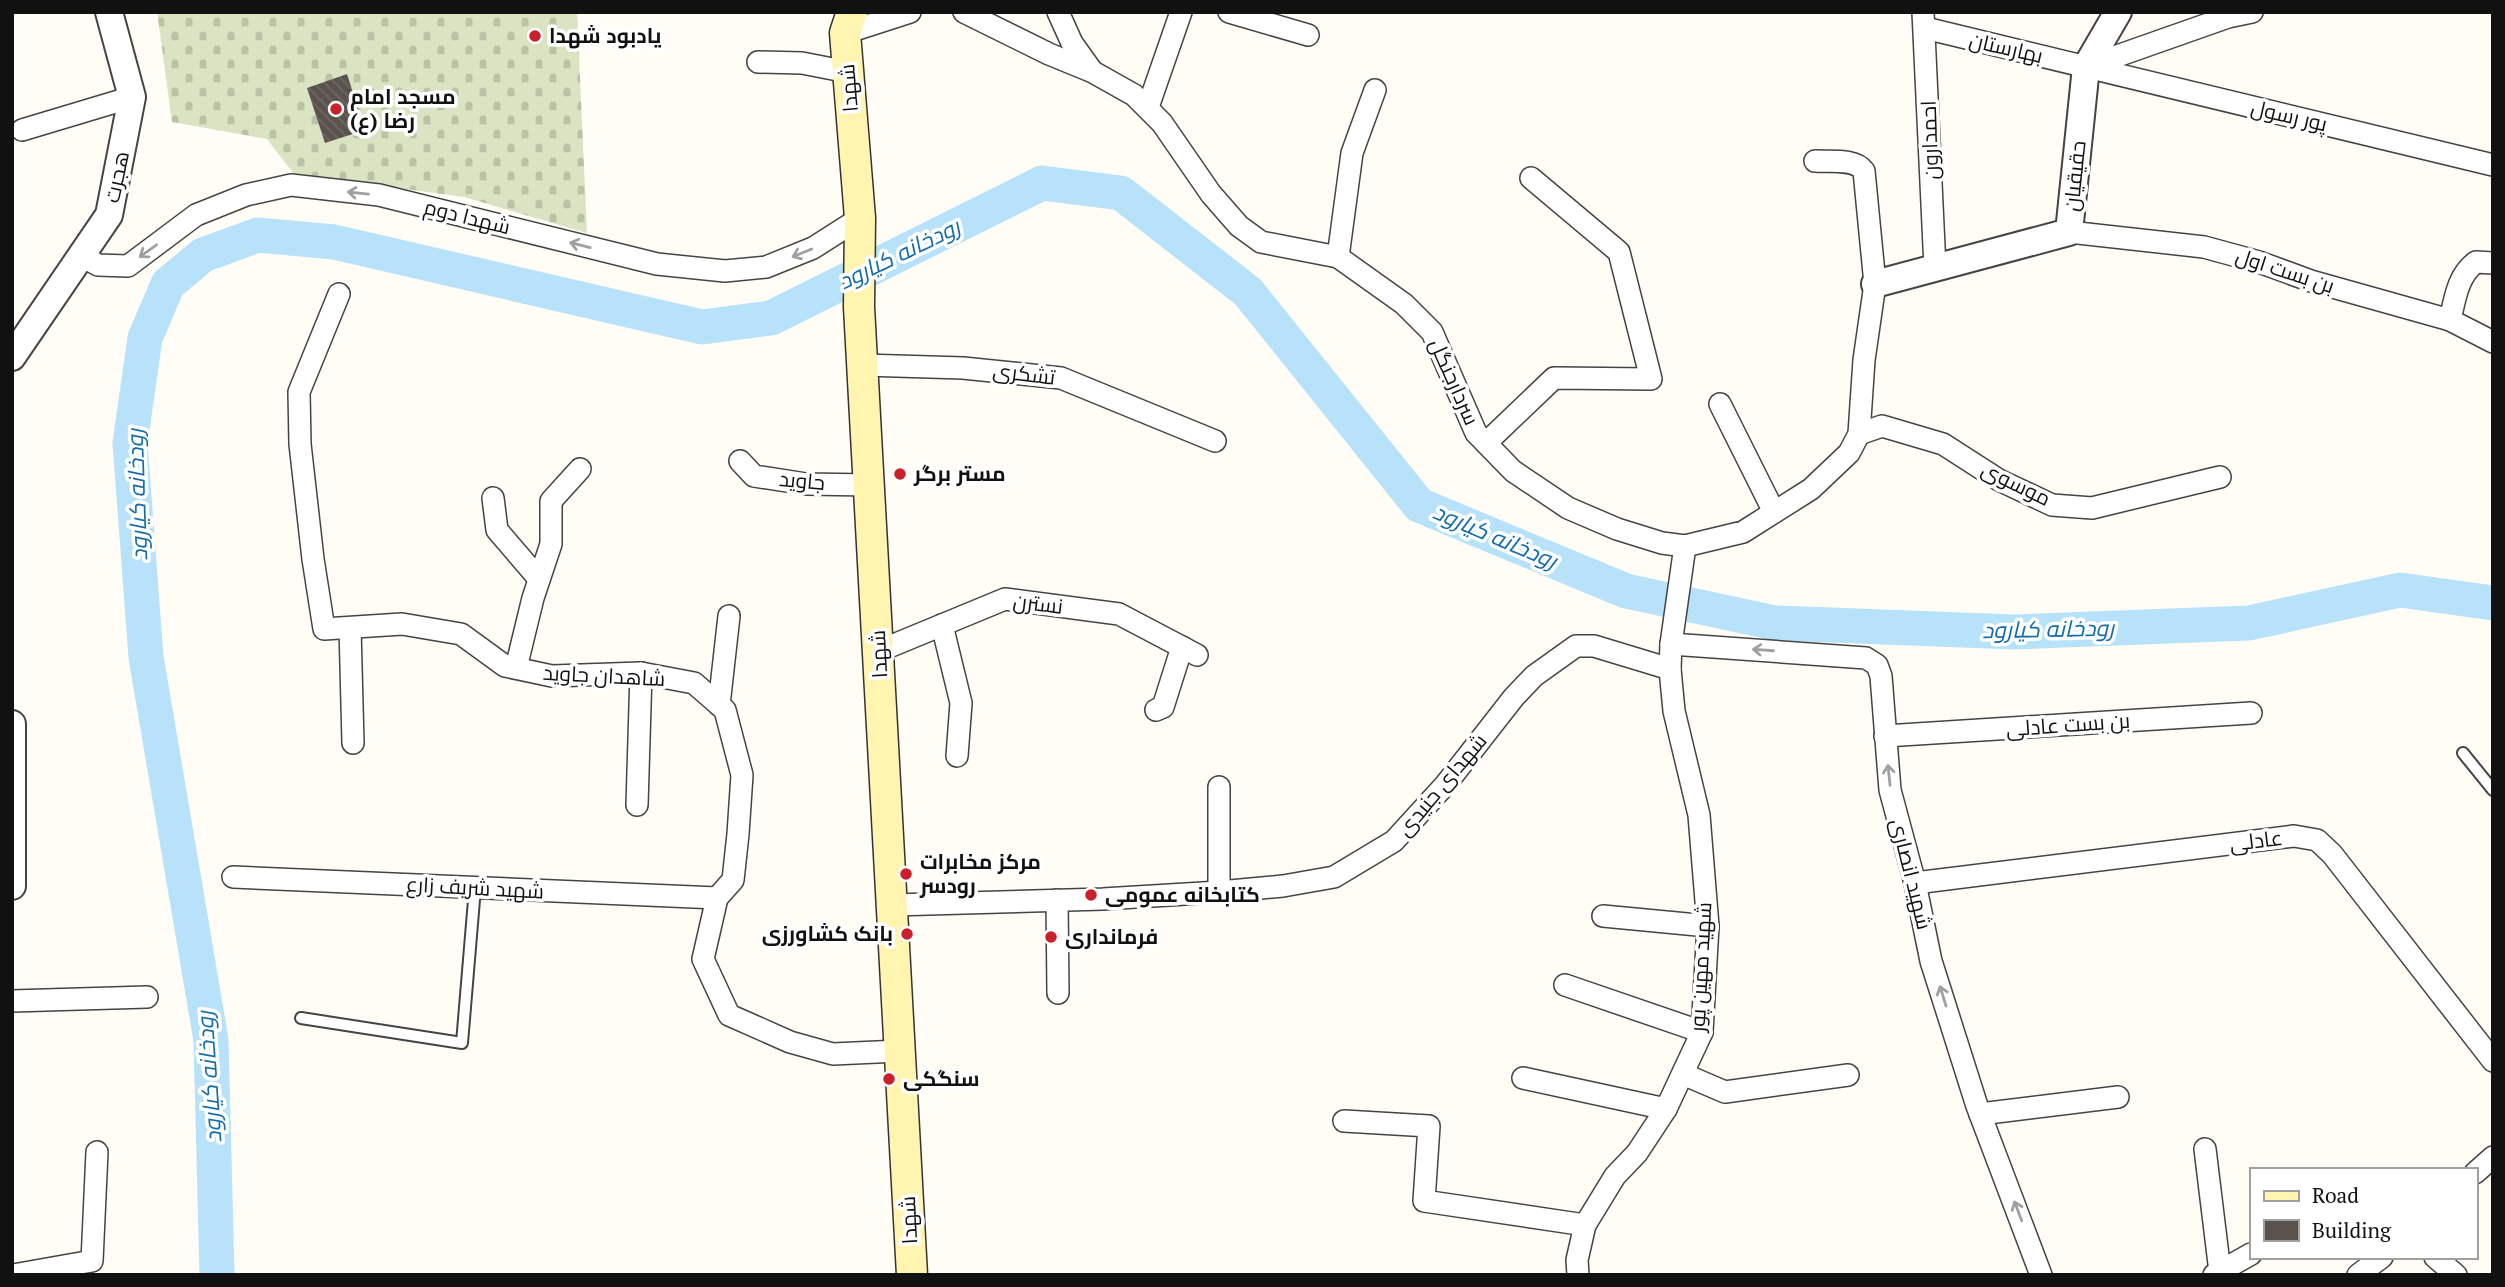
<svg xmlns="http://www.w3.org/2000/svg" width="2505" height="1287" viewBox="0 0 2505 1287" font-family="'PT Serif',Cairo,serif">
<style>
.cemetery{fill:url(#cemetery-stones)}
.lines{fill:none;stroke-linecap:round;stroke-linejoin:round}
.river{stroke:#b7e2f9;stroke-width:35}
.building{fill:url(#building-back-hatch)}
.service-casing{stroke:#444;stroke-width:14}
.minor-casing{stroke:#444;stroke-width:24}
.tertiary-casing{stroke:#444;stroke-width:30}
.secondary-casing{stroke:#333;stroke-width:33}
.service{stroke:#fff;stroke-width:10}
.minor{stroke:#fff;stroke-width:21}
.tertiary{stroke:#fff;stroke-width:26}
.secondary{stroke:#fff5b0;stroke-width:30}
.oneway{stroke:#a0a0a0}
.poi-dot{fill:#c9202c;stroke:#fff;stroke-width:2.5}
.labels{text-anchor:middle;stroke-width:7;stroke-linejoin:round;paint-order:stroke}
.poi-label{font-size:21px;font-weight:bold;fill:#111;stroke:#fff;text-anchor:start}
.street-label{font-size:21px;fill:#111;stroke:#fff}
.water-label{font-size:23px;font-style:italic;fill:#126bab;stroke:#fff}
</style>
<defs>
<pattern id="cemetery-stones" width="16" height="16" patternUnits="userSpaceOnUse" patternTransform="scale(1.75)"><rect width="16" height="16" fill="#dae4c3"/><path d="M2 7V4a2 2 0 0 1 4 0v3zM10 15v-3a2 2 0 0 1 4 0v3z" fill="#bac3a6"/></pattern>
<pattern id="building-back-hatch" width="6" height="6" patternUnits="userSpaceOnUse" patternTransform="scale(1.75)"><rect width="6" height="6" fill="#5a524d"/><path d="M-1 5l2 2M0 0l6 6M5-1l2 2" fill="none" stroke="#6d6662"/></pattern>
</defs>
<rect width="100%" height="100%" fill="#fffdf5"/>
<polygon class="cemetery" points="157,12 577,12 587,233 464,197 294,174 267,139 172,122"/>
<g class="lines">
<polyline class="river" points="217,1275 211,1040 146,657 130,443 145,338 168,284 203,255 258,235 334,242 702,327 771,318 1042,183 1121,193 1248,292 1419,505 1626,591 1775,623 2015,632 2249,623 2400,590 2493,603"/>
</g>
<polygon class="building" points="347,74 365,130 325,143 307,88"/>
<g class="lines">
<defs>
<g id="service">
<polyline points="2463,753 2493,790"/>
<polyline points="301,1018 462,1043 475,888"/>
</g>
<g id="minor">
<path d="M964 12 1049 54 1093 72 1134 95 1162 123 1211 194 1239 226 1261 242 1338 257 1404 304 1432 332 1476 433 1513 471 1568 508 1617 529 1662 543 1685 546 1743 532 1811 489 1849 453 1859 434 1864 360 1875 284 1864 171C1855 158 1830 162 1815 161"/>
<polyline points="1058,12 1072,43 1092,71"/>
<polyline points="1229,12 1308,35"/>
<polyline points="1923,12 1935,268"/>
<polyline points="1925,28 2493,165"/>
<polyline points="845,33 910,12"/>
<polyline points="758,62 802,63 848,72"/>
<polyline points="2086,67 2228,17 2252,12"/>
<polyline points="1148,107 1181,12"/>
<polyline points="22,130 132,97"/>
<polyline points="2069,232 2204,247 2259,262 2311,281 2450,320 2493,342"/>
<polyline points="82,256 98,265 128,266 196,215 246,195 291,185 379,195 657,264 725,271 766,267 813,248 860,218"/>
<polyline points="1338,257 1352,153 1375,90"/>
<polyline points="339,294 299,392 300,444 313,559 324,629 402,624 461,634 505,666 552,676 641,673 694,683 725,710 742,775 738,834 733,880 717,898 703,959 729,1015 790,1042 833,1054 899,1051"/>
<path d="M2450 320C2455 298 2458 275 2476 262L2493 263"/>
<polyline points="863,365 963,368 1061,378 1215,441"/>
<polyline points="1720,404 1774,512"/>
<polyline points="1859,434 1882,426 1943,444 1999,480 2052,505 2092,508 2220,477"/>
<polyline points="1486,443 1554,378 1651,379 1619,252 1531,178"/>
<polyline points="740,461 754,476 806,484 870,485"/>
<polyline points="493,498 497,530 539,579"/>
<polyline points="942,625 961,703 957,756"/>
<polyline points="350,628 353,743"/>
<polyline points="1671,644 1866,658 1877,665 1881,676 1890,790 1915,883 1931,961 1977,1106 2041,1275"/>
<polyline points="879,651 1005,599 1119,614 1197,655"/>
<polyline points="516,668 533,598 551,544 551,501 580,469"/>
<polyline points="719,705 729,616"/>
<polyline points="1156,710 1163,707 1182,647"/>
<polyline points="1885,736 2251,713"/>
<polyline points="1219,787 1219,892"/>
<polyline points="637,805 641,673"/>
<polyline points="233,877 717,898"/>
<polyline points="1915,883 2294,836 2317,840 2332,854 2493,1061"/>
<polyline points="1057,900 1058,993"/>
<polyline points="893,905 1103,899 1219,892 1283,886 1334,877 1394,841 1446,784 1514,697 1534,676 1576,646 1594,646 1670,669"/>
<polyline points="1603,916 1708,926"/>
<polyline points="1565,985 1702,1032"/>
<polyline points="12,1001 147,997"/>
<polyline points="1683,1074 1725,1092 1848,1075"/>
<polyline points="1523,1078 1666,1109"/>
<polyline points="1980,1114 2118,1097"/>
<polyline points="1344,1121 1429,1126 1424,1201 1585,1225"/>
<polyline points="2205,1149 2220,1272"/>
<polyline points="2475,1173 2493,1157"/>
<polyline points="2435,1257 2456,1275"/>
<polyline points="13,1275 92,1261 97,1152"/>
<polyline points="1578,1275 1577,1260 1585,1225 1615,1176 1637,1153 1666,1109 1702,1032 1708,926 1699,815 1674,711 1670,669 1671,644 1685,546"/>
<polyline points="2214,1275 2251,1254"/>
<polyline points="2358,1275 2382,1257"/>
</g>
<g id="tertiary">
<polyline points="1875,284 2069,232 2086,67 2118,12"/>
<polyline points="12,357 109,215 132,97 109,12"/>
<polyline points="12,724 12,886"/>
</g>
<polyline id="secondary" points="852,12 845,33 860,218 859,307 912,1275"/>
</defs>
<use href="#service" class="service-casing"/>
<use href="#minor" class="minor-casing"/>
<use href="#tertiary" class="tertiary-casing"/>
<use href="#secondary" class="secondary-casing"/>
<use href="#service" class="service"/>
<use href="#minor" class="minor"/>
<use href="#tertiary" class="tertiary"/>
<use href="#secondary" class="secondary"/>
</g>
<defs><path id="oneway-shaft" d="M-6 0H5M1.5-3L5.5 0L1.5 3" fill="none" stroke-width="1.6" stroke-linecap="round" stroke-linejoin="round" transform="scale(1.75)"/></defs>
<g class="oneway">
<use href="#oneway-shaft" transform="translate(358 193) rotate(-174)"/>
<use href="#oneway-shaft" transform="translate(580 245) rotate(-166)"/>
<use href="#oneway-shaft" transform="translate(148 251) rotate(144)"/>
<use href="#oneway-shaft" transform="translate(802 253) rotate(158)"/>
<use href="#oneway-shaft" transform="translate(1763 650) rotate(-176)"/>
<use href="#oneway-shaft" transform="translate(1889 775) rotate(-96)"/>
<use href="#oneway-shaft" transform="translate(1943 996) rotate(-107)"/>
<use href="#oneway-shaft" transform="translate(2018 1211) rotate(-111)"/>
</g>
<g class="poi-dot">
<circle cx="535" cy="36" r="7"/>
<circle cx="336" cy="109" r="7"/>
<circle cx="900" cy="474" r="7"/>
<circle cx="906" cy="874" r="7"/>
<circle cx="1091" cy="895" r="7"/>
<circle cx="907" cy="934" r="7"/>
<circle cx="1051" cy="937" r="7"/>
<circle cx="889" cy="1079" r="7"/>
</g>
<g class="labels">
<g class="poi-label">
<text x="549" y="43">یادبود شهدا</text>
<text x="350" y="104">مسجد امام<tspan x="350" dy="24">رضا (ع)</tspan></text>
<text x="914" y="481">مستر برگر</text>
<text x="920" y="869">مرکز مخابرات<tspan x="920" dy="24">رودسر</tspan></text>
<text x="1105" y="902">کتابخانه عمومى</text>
<text x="893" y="941" text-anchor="end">بانک کشاورزى</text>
<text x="1065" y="944">فرماندارى</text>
<text x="903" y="1086">سنگکى</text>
</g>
<g class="street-label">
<text transform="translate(2006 48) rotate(13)" y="7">بهارستان</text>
<text transform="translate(849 88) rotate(-95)" y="7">شهدا</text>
<text transform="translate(2289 116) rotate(13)" y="7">پور رسول</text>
<text transform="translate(1930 140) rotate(-92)" y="7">احمدارون</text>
<text transform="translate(2075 176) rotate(-84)" y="7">حقیقیان</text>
<text transform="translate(117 177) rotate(-78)" y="7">هجرت</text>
<text transform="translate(467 217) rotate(14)" y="7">شهدا دوم</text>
<text transform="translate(2285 271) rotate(18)" y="7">بن بست اول</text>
<text transform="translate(1024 374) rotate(7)" y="7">تشکری</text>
<text transform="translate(1454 382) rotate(66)" y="7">سردارجنگل</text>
<text transform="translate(802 481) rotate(5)" y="7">جاوید</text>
<text transform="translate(2016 484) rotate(26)" y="7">موسوی</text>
<text transform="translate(1038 604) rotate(7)" y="7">نسترن</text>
<text transform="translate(879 654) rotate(-93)" y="7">شهدا</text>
<text transform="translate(604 676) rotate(3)" y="7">شاهدان جاوید</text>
<text transform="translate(2068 725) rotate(-4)" y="7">بن بست عادلی</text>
<text transform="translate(1442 785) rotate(-50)" y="7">شهدای جنیدی</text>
<text transform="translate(2256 841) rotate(-7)" y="7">عادلی</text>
<text transform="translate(1911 874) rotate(76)" y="7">شهید انصاری</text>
<text transform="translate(475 888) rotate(3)" y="7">شهید شریف زارع</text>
<text transform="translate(1701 967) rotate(-87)" y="7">شهید مهین پور</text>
<text transform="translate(909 1220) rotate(-93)" y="7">شهدا</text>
</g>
<g class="water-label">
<text transform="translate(899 254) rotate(-26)" y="8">رودخانه کیارود</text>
<text transform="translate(137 495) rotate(-92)" y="8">رودخانه کیارود</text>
<text transform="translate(1495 536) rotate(23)" y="8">رودخانه کیارود</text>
<text transform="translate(2048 629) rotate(-1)" y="8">رودخانه کیارود</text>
<text transform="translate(209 1077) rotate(-94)" y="8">رودخانه کیارود</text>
</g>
</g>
<rect width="2505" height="1287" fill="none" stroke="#111111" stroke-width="28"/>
<rect x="2250" y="1168" width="228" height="91" fill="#ffffff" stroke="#a0a0a0" stroke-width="2"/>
<rect x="2264" y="1191" width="35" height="10" fill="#fff5b0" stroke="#a0a0a0" stroke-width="2"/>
<text x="2312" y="1203" font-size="21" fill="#111111">Road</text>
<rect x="2264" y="1220" width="35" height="21" fill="#5a524d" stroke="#a0a0a0" stroke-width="2"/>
<text x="2312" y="1238" font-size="21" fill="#111111">Building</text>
</svg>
